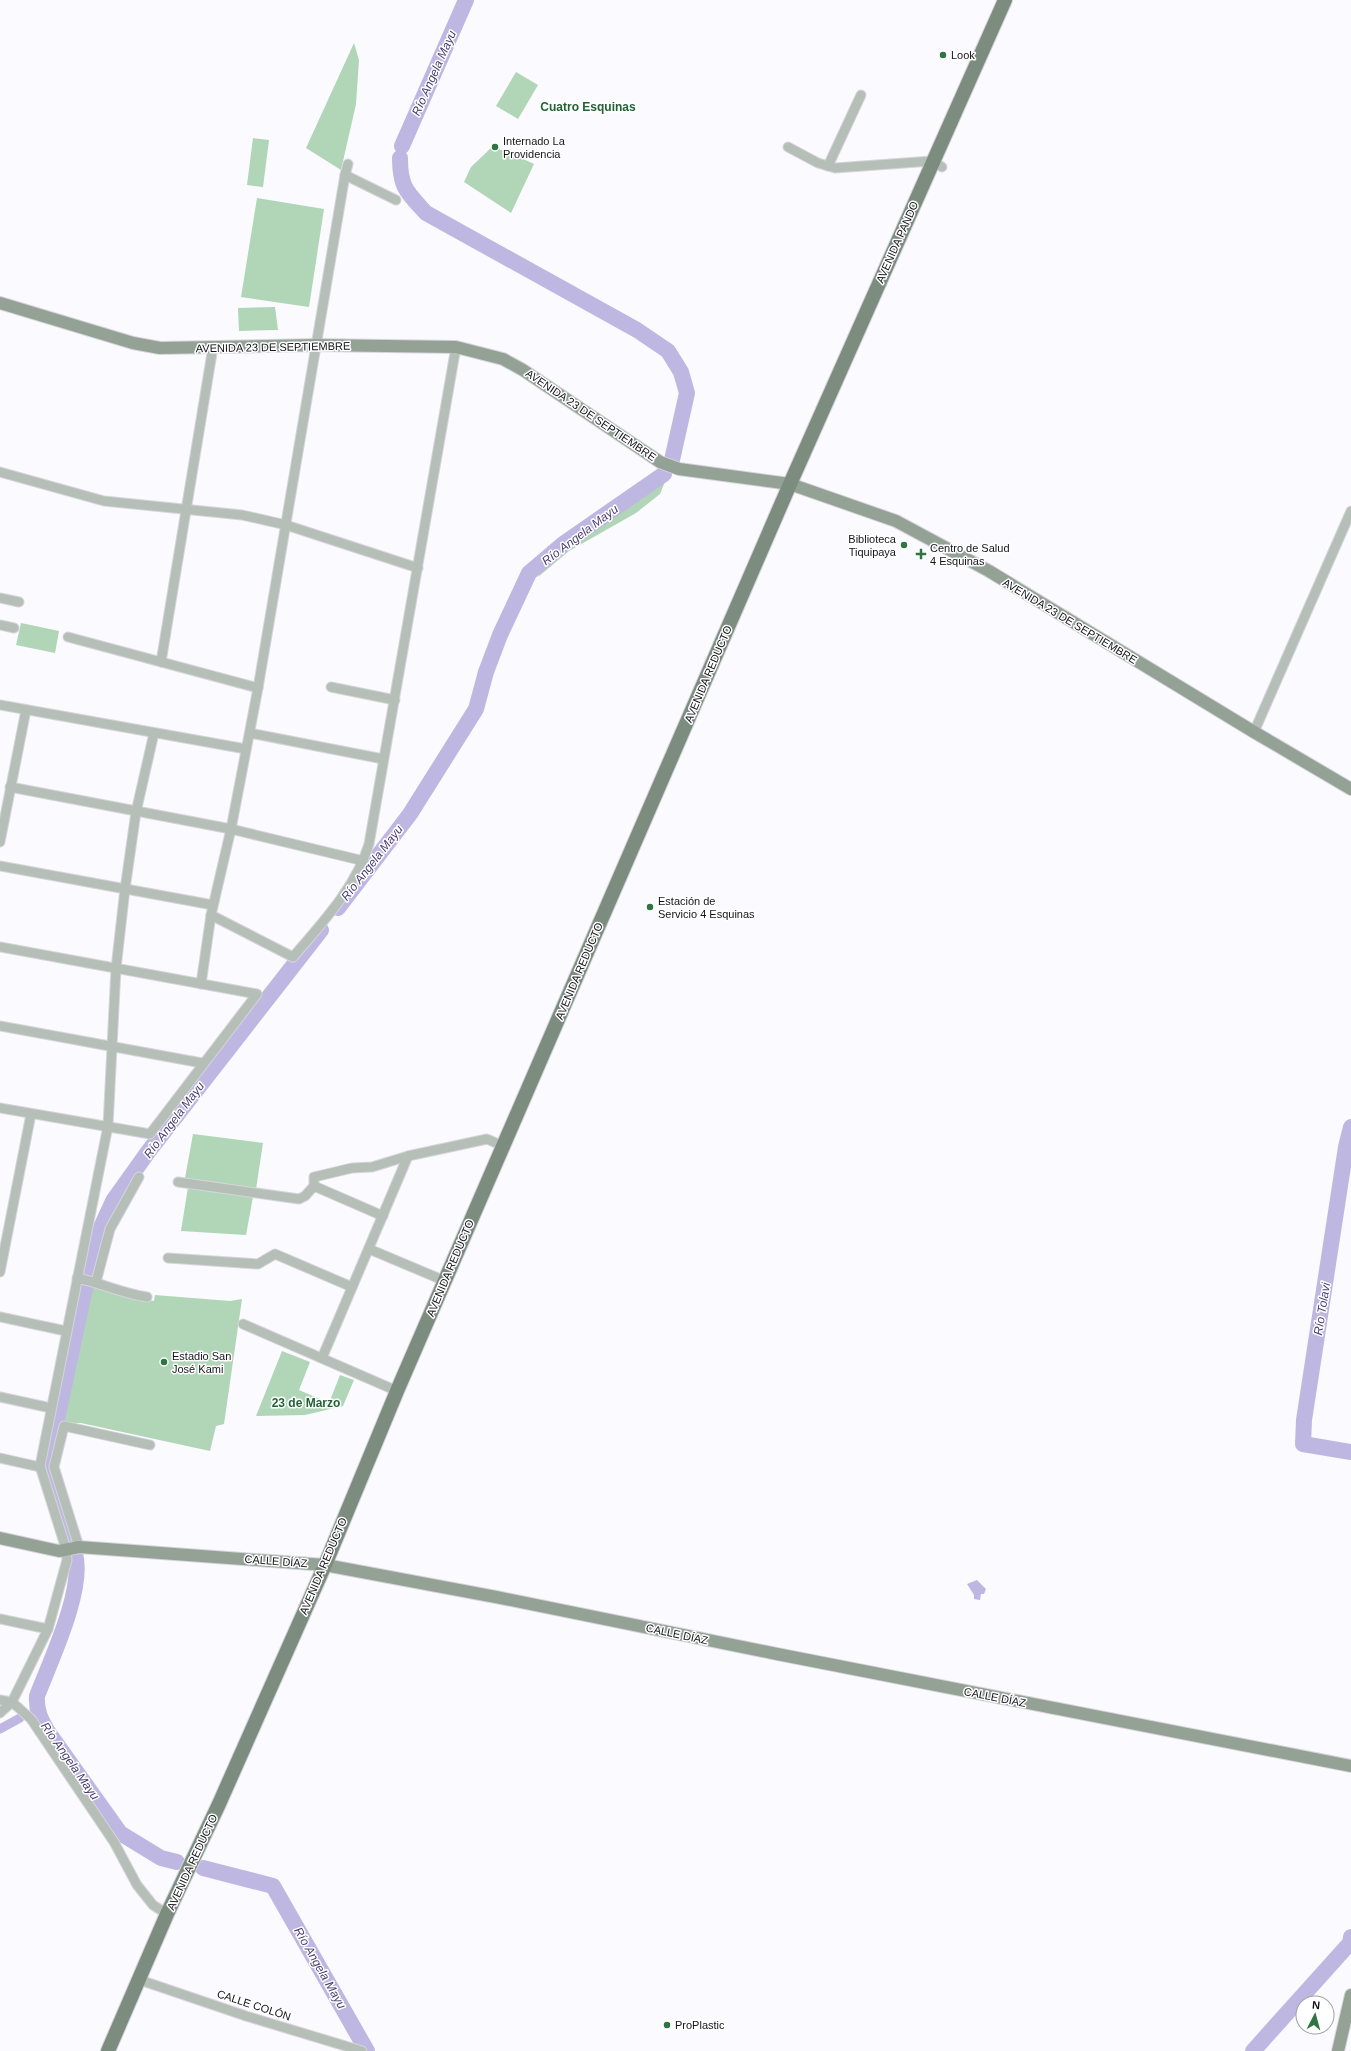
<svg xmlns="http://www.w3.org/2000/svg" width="1351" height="2051" viewBox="0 0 1351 2051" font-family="Arial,sans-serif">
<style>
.green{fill:#b1d5b7}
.water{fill:#beb7e2}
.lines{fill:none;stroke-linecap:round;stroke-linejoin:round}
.canal{stroke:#beb7e2;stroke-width:9}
.river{stroke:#beb7e2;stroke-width:16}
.street-casing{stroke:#d6d5db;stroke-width:11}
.secondary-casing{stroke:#d6d5db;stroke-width:14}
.primary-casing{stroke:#d6d5db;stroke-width:16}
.street{stroke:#b6bfb7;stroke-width:9}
.secondary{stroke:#94a296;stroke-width:12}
.primary{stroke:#7c8d7f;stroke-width:14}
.poi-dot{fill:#2e7541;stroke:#fff;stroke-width:1.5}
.labels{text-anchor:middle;stroke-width:3;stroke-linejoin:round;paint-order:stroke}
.poi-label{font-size:11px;fill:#14131b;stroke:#fff;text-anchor:start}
.street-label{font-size:11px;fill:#14131b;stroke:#fff}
.water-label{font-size:12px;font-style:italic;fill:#473b72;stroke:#fff}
.neighbourhood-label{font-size:12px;font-weight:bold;fill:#216334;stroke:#fff}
</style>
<rect width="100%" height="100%" fill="#fbfaff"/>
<g class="green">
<polygon points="354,43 359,60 356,104 341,170 306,148"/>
<polygon points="516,72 538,85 518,119 496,106"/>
<polygon points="253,138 269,140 263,187 247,185"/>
<polygon points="492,147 508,152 534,164 511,213 464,182 471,167"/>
<polygon points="257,198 324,209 309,307 241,297"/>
<polygon points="275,307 278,330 239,331 238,308"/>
<path d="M668 474 660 494 636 513 569 551 538 577C549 553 586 533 608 518 629 504 649 490 668 474Z"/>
<polygon points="21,623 59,631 55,653 16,645"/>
<polygon points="193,1134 263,1143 256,1189 185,1178"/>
<polygon points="188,1187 253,1197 246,1235 181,1231"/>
<polygon points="80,1282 95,1285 109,1292 154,1301 155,1295 230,1301 242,1299 224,1424 216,1426 210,1451 81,1423 62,1424 58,1431 49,1430"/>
<polygon points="282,1351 310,1362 299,1390 329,1403 340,1375 354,1380 343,1406 305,1415 256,1416"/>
</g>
<polygon class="water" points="977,1580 986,1589 984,1594 981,1594 980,1600 974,1599 974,1595 967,1584"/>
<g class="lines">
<polyline class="canal" points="0,1729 20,1718"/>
<g class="river">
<polyline points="402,146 466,0"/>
<path d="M400 158C400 188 407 192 426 213L637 330 668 351 681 372 687 393 672 460"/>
<polyline points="338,908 410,814 476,709 486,672 500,635 529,573 563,544 664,474"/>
<polyline points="1351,1127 1346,1147 1304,1420 1303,1444 1351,1452"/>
<polyline points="90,1271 97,1236 113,1201 148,1152 321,930"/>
<polyline points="71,1540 47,1466 85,1288"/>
<path d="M75 1554C85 1589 50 1662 37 1696 36 1711 41 1720 48 1732L120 1833 161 1858 177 1862"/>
<polyline points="203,1868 273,1886 367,2051"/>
<polyline points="1253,2051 1350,1943 1351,1937"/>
</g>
<defs>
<g id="street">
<polyline points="788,147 818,163 835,168 932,161 942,167"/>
<polyline points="828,166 861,95"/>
<polyline points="345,175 396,200"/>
<polyline points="0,472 104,501 242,515 286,525 418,568"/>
<polyline points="0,598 19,602"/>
<polyline points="0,625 14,628"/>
<polyline points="68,637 258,688"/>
<polyline points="161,662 213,347"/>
<polyline points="331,687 395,700"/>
<polyline points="0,705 246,749"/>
<polyline points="1254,732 1351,511"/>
<polyline points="250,733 383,759"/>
<polyline points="10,787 231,829 364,861"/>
<polyline points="0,842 26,710"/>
<polyline points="0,866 213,905"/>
<path d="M211 915 293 957C322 923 356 887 369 844L456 347"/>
<polyline points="0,947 257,994 150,1134 0,1108"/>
<polyline points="201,984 211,915 231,829 258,688 345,175 348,164"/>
<polyline points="0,1026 202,1063"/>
<polyline points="178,1182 299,1199 305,1196 314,1186 383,1216"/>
<polyline points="314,1186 314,1177 352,1168 372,1167 408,1156 487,1139 503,1146"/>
<polyline points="369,1249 445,1281"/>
<polyline points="168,1258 258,1264 275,1254 352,1287"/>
<polyline points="0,1272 31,1114"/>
<path d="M77 1278C102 1283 121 1293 147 1297"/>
<polyline points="96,1282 110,1229 139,1177"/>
<polyline points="0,1317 66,1331"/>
<polyline points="243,1324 397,1391"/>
<polyline points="322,1358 408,1156"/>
<polyline points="0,1397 51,1408"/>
<polyline points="0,1458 40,1467"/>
<polyline points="79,1547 54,1467 64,1426 150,1445"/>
<polyline points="0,1619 48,1629"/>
<polyline points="0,1700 12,1702 31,1719 114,1842 137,1885 153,1905 167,1914"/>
<polyline points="0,1713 12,1702 48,1629 67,1560 66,1549 40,1466 108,1126 116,968 125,889 136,812 154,733"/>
<polyline points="140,1980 246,2016 362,2051"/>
</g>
<g id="secondary">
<polyline points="0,303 133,343 160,348 316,345 456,347 503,359 523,370 660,462 679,469 790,484 896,521 989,571 1254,732 1351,789"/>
<polyline points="0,1538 59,1551 79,1547 325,1565 496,1597 777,1654 1351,1766"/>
<polyline points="1338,2051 1351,1995"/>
</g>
<polyline id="primary" points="108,2051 167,1914 219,1804 325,1565 397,1391 790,484 1005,0"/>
</defs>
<use href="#street" class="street-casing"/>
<use href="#secondary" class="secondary-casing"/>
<use href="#primary" class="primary-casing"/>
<use href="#street" class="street"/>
<use href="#secondary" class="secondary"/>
<use href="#primary" class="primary"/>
</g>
<g class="poi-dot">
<circle cx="943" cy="55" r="4"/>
<circle cx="495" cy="147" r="4"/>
<circle cx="904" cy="545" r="4"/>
<path d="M919 548h4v4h4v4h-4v4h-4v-4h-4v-4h4z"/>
<circle cx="650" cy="907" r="4"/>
<circle cx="164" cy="1362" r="4"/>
<circle cx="667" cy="2025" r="4"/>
</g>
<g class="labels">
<g class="poi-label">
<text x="951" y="59">Look</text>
<text x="503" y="145">Internado La<tspan x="503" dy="13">Providencia</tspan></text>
<text x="896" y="543" text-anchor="end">Biblioteca<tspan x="896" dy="13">Tiquipaya</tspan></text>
<text x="930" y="552">Centro de Salud<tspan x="930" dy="13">4 Esquinas</tspan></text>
<text x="658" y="905">Estación de<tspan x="658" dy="13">Servicio 4 Esquinas</tspan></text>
<text x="172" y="1360">Estadio San<tspan x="172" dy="13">José Kami</tspan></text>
<text x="675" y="2029">ProPlastic</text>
</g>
<g class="street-label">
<text transform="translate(897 242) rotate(-66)" y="4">AVENIDA PANDO</text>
<text transform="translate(273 347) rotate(-1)" y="4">AVENIDA 23 DE SEPTIEMBRE</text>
<text transform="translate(591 415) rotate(34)" y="4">AVENIDA 23 DE SEPTIEMBRE</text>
<text transform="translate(1070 621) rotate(31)" y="4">AVENIDA 23 DE SEPTIEMBRE</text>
<text transform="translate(708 674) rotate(-67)" y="4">AVENIDA REDUCTO</text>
<text transform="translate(579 971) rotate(-67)" y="4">AVENIDA REDUCTO</text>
<text transform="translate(450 1268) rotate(-67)" y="4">AVENIDA REDUCTO</text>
<text transform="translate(276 1561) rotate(4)" y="4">CALLE DÍAZ</text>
<text transform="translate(323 1566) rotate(-67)" y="4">AVENIDA REDUCTO</text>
<text transform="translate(677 1634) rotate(12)" y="4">CALLE DÍAZ</text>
<text transform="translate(995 1697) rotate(11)" y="4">CALLE DÍAZ</text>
<text transform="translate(192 1862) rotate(-65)" y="4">AVENIDA REDUCTO</text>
<text transform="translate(254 2005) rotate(18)" y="4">CALLE COLÓN</text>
</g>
<g class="water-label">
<text transform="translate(434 73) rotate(-66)" y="4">Río Angela Mayu</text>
<text transform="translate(580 535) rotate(-37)" y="4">Río Angela Mayu</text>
<text transform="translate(372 863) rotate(-52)" y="4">Río Angela Mayu</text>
<text transform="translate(174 1120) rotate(-53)" y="4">Río Angela Mayu</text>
<text transform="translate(1322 1309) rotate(-81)" y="4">Río Tolavi</text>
<text transform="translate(70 1761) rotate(55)" y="4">Río Angela Mayu</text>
<text transform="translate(320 1968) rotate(60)" y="4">Río Angela Mayu</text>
</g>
<g class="neighbourhood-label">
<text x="588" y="111">Cuatro Esquinas</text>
<text x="306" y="1407">23 de Marzo</text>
</g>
</g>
<g transform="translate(1315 2015) rotate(6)"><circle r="19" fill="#ffffff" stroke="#a1a1a4"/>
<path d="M0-3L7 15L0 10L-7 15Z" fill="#2e7541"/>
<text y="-6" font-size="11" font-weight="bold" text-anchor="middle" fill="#14131b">N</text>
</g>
</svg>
